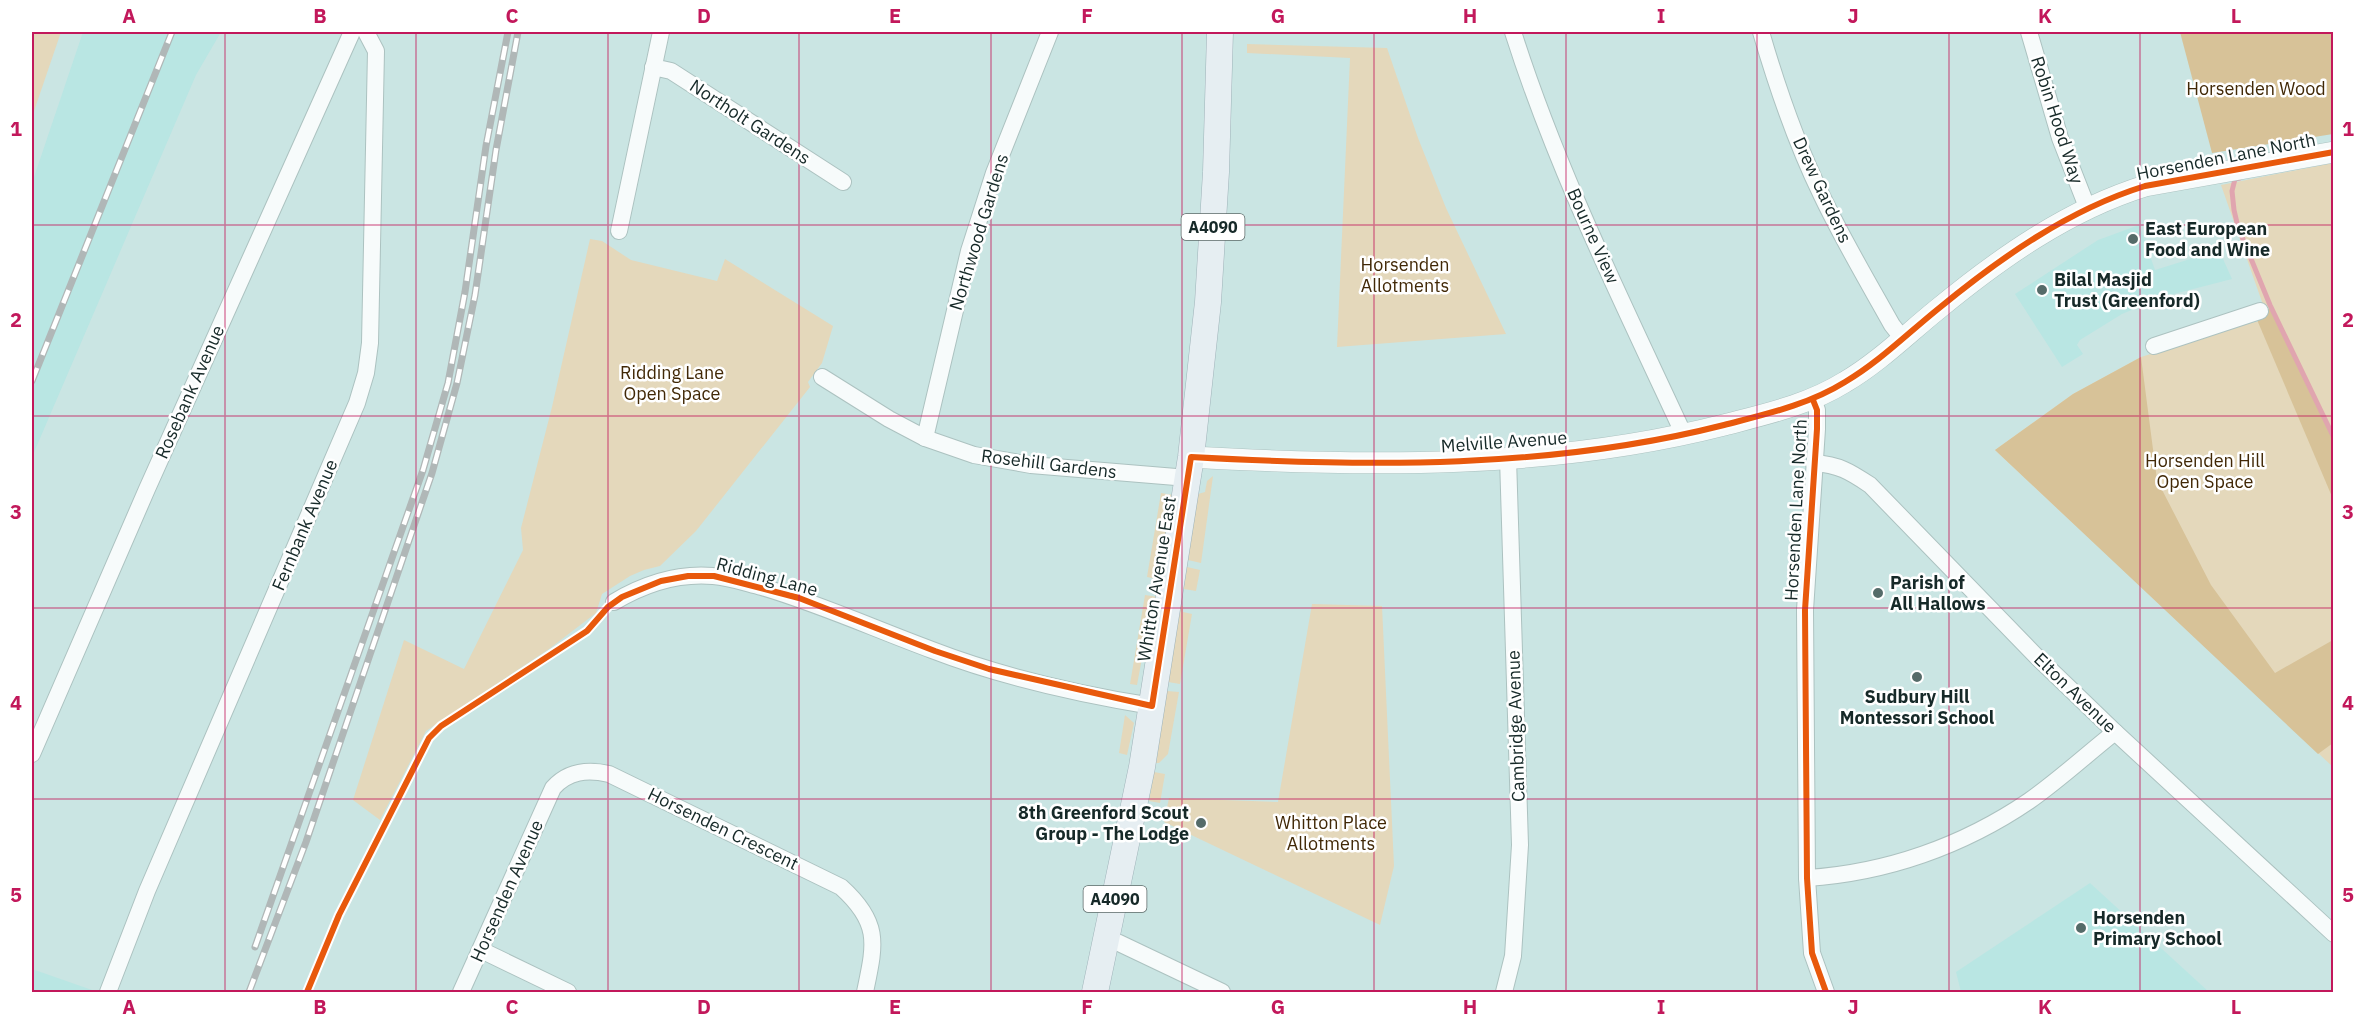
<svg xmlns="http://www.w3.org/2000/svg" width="2365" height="1024" viewBox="0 0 2365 1024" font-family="'IBM Plex Sans',sans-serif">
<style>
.built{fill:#b9e6e3}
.green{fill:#e4d8bb}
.forest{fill:#d7c298}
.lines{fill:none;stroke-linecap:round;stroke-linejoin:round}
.stream{stroke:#e0a5af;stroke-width:5}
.minor-casing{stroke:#acc2c0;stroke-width:18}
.tertiary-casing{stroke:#acc2c0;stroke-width:22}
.primary-casing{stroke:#9eb2b8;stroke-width:27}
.minor{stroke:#f7fbfb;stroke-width:16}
.tertiary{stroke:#f7fbfb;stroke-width:21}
.primary{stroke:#e6eef2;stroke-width:26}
.rail-casing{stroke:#b0b7b7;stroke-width:7}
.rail{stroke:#fff;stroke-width:4.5;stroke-dasharray:14;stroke-linecap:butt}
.cycleway-casing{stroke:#fff;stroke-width:10}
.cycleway{stroke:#e8590c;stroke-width:6}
.grid{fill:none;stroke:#c2185b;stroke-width:1.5;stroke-opacity:0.55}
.poi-dot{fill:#556b69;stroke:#fff;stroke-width:2}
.labels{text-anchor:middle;stroke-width:5;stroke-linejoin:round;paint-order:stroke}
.shield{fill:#fff;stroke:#5c6968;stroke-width:1.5}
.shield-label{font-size:16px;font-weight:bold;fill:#162928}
.park-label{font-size:18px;fill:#412806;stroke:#fff}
.street-label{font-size:18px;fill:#162928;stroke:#fff}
.poi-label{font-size:18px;font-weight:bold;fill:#162928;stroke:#fff;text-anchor:start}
.neatline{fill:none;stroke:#c2185b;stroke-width:2}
.grid-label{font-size:20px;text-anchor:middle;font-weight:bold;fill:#c2185b}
</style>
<rect width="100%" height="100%" fill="#cae5e3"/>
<g class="built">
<polygon points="83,32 221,32 196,75 32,457 32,183"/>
<polygon points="2139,225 2155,270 2219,250 2232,279 2166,296 2122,314 2080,340 2077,345 2083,354 2062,367 2015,294 2098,240"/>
<polygon points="2090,883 2209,992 1961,992 1956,972"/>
<polygon points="32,969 92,990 91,992 32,992"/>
</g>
<g class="green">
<polygon points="32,32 61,32 32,117"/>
<polygon points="1247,44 1387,48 1418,138 1446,208 1506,334 1337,347 1350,58 1247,53"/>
<polygon points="2333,163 2333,767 1995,450 2073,394 2141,357 2247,324 2268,319 2221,185"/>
<polygon points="590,239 602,241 631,260 717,281 725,259 833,326 822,363 808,382 810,387 696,531 660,566 644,570 630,576 602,594 596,613 549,649 426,731 380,820 353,800 404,640 464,669 523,550 521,528 552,407"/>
<polygon points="1213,476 1201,563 1188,560 1198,494 1205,492 1207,481"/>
<polygon points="1161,493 1173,495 1161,580 1147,577"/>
<polygon points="1187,567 1200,570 1196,591 1184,589"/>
<polygon points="1145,595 1158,597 1148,658 1142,658 1137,685 1130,684"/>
<polygon points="1312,604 1382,606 1394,866 1380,925 1164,822 1169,798 1278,802"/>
<polygon points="1180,606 1183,606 1183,612 1192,614 1180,684 1168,682"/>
<polygon points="1167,691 1179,692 1168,754 1159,763 1156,763"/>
<polygon points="1125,715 1134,723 1127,755 1119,753"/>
<polygon points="1154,772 1165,774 1160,803 1149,801"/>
</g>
<g class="forest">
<polygon points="2180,32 2333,32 2333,134 2212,153"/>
<polygon points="2271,308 2333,437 2333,499 2255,315"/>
<polygon points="2141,357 2157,480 2211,585 2275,673 2333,640 2333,743 2318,754 1995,450 2073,394"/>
</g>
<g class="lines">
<polyline class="stream" points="2240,178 2235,179 2232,191 2234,210 2238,227 2270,305 2334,438"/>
<defs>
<g id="minor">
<path d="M1513 32C1557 171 1623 303 1684 435"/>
<path d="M1761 32C1777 87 1796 143 1822 196 1843 240 1868 282 1892 325L1903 339"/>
<polyline points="2029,32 2060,138 2087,207"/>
<polyline points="653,67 671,71 843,182"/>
<polyline points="619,231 661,32"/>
<polyline points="2154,346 2260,311"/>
<polyline points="822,377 889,419 925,438 974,455 1031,465 1188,478"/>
<polyline points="1813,400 1817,410 1817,429 1805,610 1807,878 1812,953 1826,992"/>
<polyline points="925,438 969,251 994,173 1050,32"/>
<path d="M1814 463C1839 465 1849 471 1870 485L2036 656 2115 732 2334 934"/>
<path d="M614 602C644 584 678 573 713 576 729 577 746 583 762 587 820 604 875 629 932 650 1002 677 1078 694 1152 706"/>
<polyline points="32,754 147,489 352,32"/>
<path d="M1807 878C1886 873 1963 846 2029 801 2059 780 2086 755 2115 732"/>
<polyline points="1107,941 1119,943 1222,992"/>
<polyline points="481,950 568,992"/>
<polyline points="108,992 147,891 357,403 366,373 370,343 376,51 366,32"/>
<path d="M461 992 553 788C568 771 587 769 609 774L841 887C881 923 875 944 865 992"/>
<polyline points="1504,992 1513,956 1520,845 1508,458"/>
</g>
<path id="tertiary" d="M1191 457C1369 467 1551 469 1724 425 1766 414 1808 405 1845 382 1879 362 1907 334 1938 309 2000 258 2068 210 2145 186L2334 152"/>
<polyline id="primary" points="1095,992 1142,767 1191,457 1208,302 1216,172 1220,32"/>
</defs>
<use href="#minor" class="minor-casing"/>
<use href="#tertiary" class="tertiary-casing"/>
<use href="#primary" class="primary-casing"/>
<use href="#minor" class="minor"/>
<use href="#tertiary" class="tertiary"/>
<use href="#primary" class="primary"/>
<defs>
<g id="rail">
<polyline points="32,381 172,32"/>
<polyline points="255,947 423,470 448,383 465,292 486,146 508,32"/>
<polyline points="249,992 306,842 432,473 457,383 475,295 496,150 518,32"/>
</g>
</defs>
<use href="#rail" class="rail-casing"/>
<use href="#rail" class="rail"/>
<defs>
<g id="cycleway">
<polyline points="1813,400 1817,410 1817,429 1805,610 1807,878 1812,953 1826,992"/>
<path d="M307 992 339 915 429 738 441 726 587 631 608 607 622 597 661 581 688 576H714L799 598 935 651 989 669 1152 706 1191 457C1369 467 1551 469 1724 425 1766 414 1808 405 1845 382 1879 362 1907 334 1938 309 2000 258 2068 210 2145 186L2334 152"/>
</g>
</defs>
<use href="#cycleway" class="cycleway-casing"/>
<use href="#cycleway" class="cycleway"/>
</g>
<path class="grid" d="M225 32V992M416 32V992M608 32V992M799 32V992M991 32V992M1182 32V992M1374 32V992M1566 32V992M1757 32V992M1949 32V992M2140 32V992M32 225H2334M32 416H2334M32 608H2334M32 799H2334"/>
<g class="poi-dot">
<circle cx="2133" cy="239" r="6"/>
<circle cx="2042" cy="290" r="6"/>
<circle cx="1878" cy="593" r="6"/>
<circle cx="1917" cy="677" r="6"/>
<circle cx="1201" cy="823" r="6"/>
<circle cx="2081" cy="928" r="6"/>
</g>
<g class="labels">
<g class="shield">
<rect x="1181.5" y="214" width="63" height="26" rx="4.5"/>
<rect x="1083.5" y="886" width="63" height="26" rx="4.5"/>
</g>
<g class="shield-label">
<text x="1213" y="233">A4090</text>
<text x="1115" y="905">A4090</text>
</g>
<g class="park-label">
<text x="2256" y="95">Horsenden Wood</text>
<text x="1405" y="271">Horsenden<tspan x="1405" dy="21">Allotments</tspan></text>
<text x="672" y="379">Ridding Lane<tspan x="672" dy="21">Open Space</tspan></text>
<text x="2205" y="467">Horsenden Hill<tspan x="2205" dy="21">Open Space</tspan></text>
<text x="1331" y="829">Whitton Place<tspan x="1331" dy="21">Allotments</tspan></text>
</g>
<g class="street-label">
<text transform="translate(2057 120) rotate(72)" y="6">Robin Hood Way</text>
<text transform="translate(750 122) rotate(33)" y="6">Northolt Gardens</text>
<text transform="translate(2226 157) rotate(-11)" y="6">Horsenden Lane North</text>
<text transform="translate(1822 190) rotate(65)" y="6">Drew Gardens</text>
<text transform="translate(979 232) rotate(-73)" y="6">Northwood Gardens</text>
<text transform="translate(1593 236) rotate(66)" y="6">Bourne View</text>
<text transform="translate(190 392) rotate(-66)" y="6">Rosebank Avenue</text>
<text transform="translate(1504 442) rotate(-4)" y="6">Melville Avenue</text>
<text transform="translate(1049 464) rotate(7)" y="6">Rosehill Gardens</text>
<text transform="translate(1796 510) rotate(-87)" y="6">Horsenden Lane North</text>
<text transform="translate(305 525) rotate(-67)" y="6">Fernbank Avenue</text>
<text transform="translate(767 577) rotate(15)" y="6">Ridding Lane</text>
<text transform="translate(1157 579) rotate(-81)" y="6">Whitton Avenue East</text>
<text transform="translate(2075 693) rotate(44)" y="6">Elton Avenue</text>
<text transform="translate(1516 726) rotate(-92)" y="6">Cambridge Avenue</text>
<text transform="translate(723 829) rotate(26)" y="6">Horsenden Crescent</text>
<text transform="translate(507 891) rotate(-66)" y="6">Horsenden Avenue</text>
</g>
<g class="poi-label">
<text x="2145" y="235">East European<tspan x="2145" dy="21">Food and Wine</tspan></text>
<text x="2054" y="286">Bilal Masjid<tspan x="2054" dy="21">Trust (Greenford)</tspan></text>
<text x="1890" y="589">Parish of<tspan x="1890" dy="21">All Hallows</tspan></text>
<text x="1917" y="703" text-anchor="middle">Sudbury Hill<tspan x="1917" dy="21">Montessori School</tspan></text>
<text x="1189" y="819" text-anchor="end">8th Greenford Scout<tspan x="1189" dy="21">Group - The Lodge</tspan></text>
<text x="2093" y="924">Horsenden<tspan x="2093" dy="21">Primary School</tspan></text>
</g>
</g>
<rect width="2365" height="1024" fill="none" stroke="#ffffff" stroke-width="66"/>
<rect x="33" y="33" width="2299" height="958" class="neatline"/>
<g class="grid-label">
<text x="129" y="23">A</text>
<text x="320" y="23">B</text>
<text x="512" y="23">C</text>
<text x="704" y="23">D</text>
<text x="895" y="23">E</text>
<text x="1087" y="23">F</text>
<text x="1278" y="23">G</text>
<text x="1470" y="23">H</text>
<text x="1661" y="23">I</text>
<text x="1853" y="23">J</text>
<text x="2045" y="23">K</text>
<text x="2236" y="23">L</text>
<text x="16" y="136">1</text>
<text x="2348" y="136">1</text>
<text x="16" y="327">2</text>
<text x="2348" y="327">2</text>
<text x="16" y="519">3</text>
<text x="2348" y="519">3</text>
<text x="16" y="710">4</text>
<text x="2348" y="710">4</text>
<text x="16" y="902">5</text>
<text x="2348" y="902">5</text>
<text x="129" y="1014">A</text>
<text x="320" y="1014">B</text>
<text x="512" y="1014">C</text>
<text x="704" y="1014">D</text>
<text x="895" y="1014">E</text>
<text x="1087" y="1014">F</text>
<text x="1278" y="1014">G</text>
<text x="1470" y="1014">H</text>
<text x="1661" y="1014">I</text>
<text x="1853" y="1014">J</text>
<text x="2045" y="1014">K</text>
<text x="2236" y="1014">L</text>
</g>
</svg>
